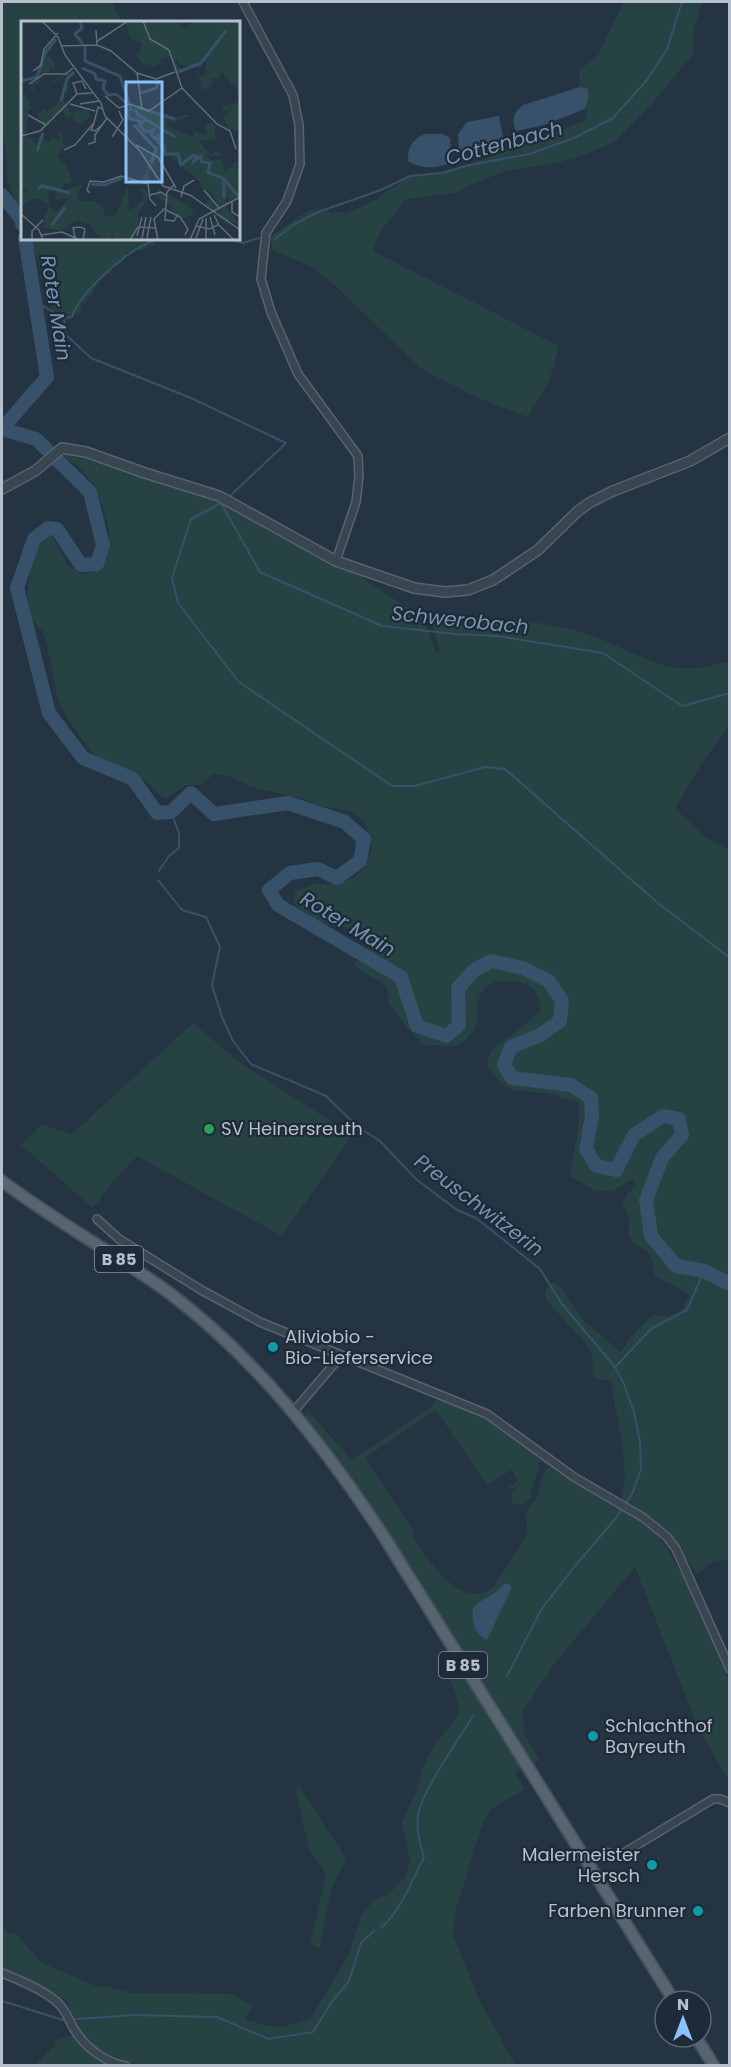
<svg xmlns="http://www.w3.org/2000/svg" width="731" height="2067" viewBox="0 0 731 2067" font-family="Poppins,sans-serif">
<style>
.green{fill:#274243;fill-rule:evenodd}
.water{fill:#38516a}
.lines{fill:none;stroke-linecap:round;stroke-linejoin:round}
.stream{stroke:#38516a;stroke-width:2}
.river{stroke:#38516a;stroke-width:14}
.minor-casing{stroke:#57636f;stroke-width:10}
.tertiary-casing{stroke:#57636f;stroke-width:12}
.primary-casing{stroke:#46515e;stroke-width:14}
.minor{stroke:#394551;stroke-width:7}
.tertiary{stroke:#394551;stroke-width:9}
.primary{stroke:#576571;stroke-width:10}
.leisure-dot{fill:#2e9e5b;stroke:#1e2a37;stroke-width:2}
.culture-dot{fill:#0f9aa8;stroke:#1e2a37;stroke-width:2}
.labels{text-anchor:middle;stroke-width:4.5;stroke-linejoin:round;paint-order:stroke}
.shield{fill:#1e2a37;stroke:#88939f;stroke-width:1.5}
.shield-label{font-size:16px;font-weight:bold;fill:#b6c0cc}
.poi-label{font-size:18px;fill:#b6c0cc;stroke:#1e2a37;text-anchor:start}
.water-label{font-size:20px;font-style:italic;fill:#7494b0;stroke:#1e2a37}
.inset-river{fill:none;stroke:#38516a;stroke-width:3}
.inset-road{fill:none;stroke:#5f6c79;stroke-width:1.5}
.view{fill:#8ac1fc;fill-opacity:0.15;stroke:#8ac1fc;stroke-width:3}
.inset-edge{fill:none;stroke:#b6c0cc;stroke-width:3}
</style>
<rect width="100%" height="100%" fill="#253442"/>
<g class="green">
<polygon points="2,2 112,2 122,22 22,22 22,221 7,177 7,155 2,138"/>
<path d="M624 2H702L694 29V53L649 107 614 142 586 154 553 164 510 170 474 183 455 193 406 199 378 235 373 251 559 346 549 381 528 417 478 398 420 368 339 289 314 268 272 250 271 236 309 210 347 213 372 202 410 176 442 173 511 150 586 120C585 109 588 100 588 89L580 87 579 70 597 57Z"/>
<polygon points="29,239 158,239 154,246 148,245 147,249 126,253 125,259 119,265 111,266 112,271 101,279 90,297 86,297 86,304 82,302 80,313 65,316 51,309 50,292"/>
<path d="M74 452 213 497 352 571 423 618 436 652H440L431 620C481 614 531 619 581 632 612 641 650 665 680 668 695 670 715 665 729 661V725L700 766 675 808 704 836 729 850V1560C716 1560 706 1564 697 1575L669 1533 652 1517 621 1499 625 1477 623 1449 611 1381 594 1378 592 1355 586 1343 547 1301C544 1292 545 1287 554 1282L563 1290 582 1319 621 1352 630 1337 653 1315C673 1317 683 1315 689 1295 679 1285 664 1284 654 1274 654 1242 637 1254 630 1236 625 1224 634 1221 622 1204L628 1193 636 1186 633 1179 612 1191H596L570 1176C573 1151 582 1127 578 1102L546 1093 512 1090 502 1084 488 1068C488 1050 493 1047 507 1038 519 1030 532 1020 541 1009 540 1001 538 994 532 988 519 979 494 977 483 990 473 1003 482 1016 474 1030 470 1037 462 1042 456 1046L423 1045 407 1027 389 1003 387 988 380 981 367 975 354 965 369 946 364 929C334 928 315 925 294 903L295 891 314 884H333L354 878 366 866 372 848 366 824 351 811 316 805 303 799 251 787 230 776 214 774 200 785H186L165 799 155 791 147 781 140 778 132 777 96 756 88 748 68 719 58 700 47 645 42 630 29 617 26 604 32 559 35 550 44 537 52 536 67 564 80 574 100 570 108 553 109 540V529L104 511 95 486 79 467 62 455Z"/>
<polygon points="193,1023 239,1062 352,1135 282,1236 137,1156 114,1180 93,1208 21,1145 42,1125 72,1134"/>
<path d="M436 1397 480 1415 556 1468 637 1518 650 1527 667 1548 688 1586 729 1680V1781L698 1727 635 1567 555 1663 523 1711 524 1734 540 1760 532 1764C459 1648 389 1528 306 1418V1409L352 1460 433 1405ZM436 1410 487 1485 511 1470 518 1481 509 1487 510 1490 515 1487 516 1489 512 1492 513 1494 511 1498 513 1504H522L530 1498 540 1460 549 1467 543 1474 536 1499 526 1512 527 1532 524 1540 493 1587C462 1613 427 1559 412 1536L415 1533 365 1458Z"/>
<path d="M452 1656 523 1769 515 1773 525 1789 490 1810 481 1828 456 1909 453 1936 481 2003 515 2065H142C105 2057 74 2042 68 2001L2 1971V1930L16 1934 42 1963 96 1986 108 1987 132 1993 231 1994 253 2006 245 2019C273 2030 282 2028 310 2019L348 1956 361 1916 374 1900 389 1894 406 1876 410 1860 402 1822 416 1792 423 1767 435 1744 452 1724 460 1710 445 1661Z"/>
<polygon points="298,1784 346,1859 331,1889 320,1948 310,1944 326,1874 309,1849 296,1793"/>
<polygon points="74,2035 86,2051 109,2065 35,2065 55,2045 54,2041"/>
</g>
<g class="water">
<path d="M580 87 588 89V100L585 109 544 125 516 131C511 119 513 113 523 105Z"/>
<path d="M499 116 503 137C489 148 476 154 459 150L458 134 467 122Z"/>
<path d="M425 134H442L450 138 452 163C436 168 423 170 408 161 408 146 411 141 425 134Z"/>
<path d="M507 1583 512 1587 487 1640C475 1635 471 1620 473 1608 482 1598 496 1595 504 1584Z"/>
</g>
<g class="lines">
<g class="stream">
<polyline points="222,238 243,243 259,238"/>
<polyline points="274,240 293,225 318,212 381,190 410,176 442,173 469,165 530,154 576,137 613,118 647,80 667,49 682,2"/>
<path d="M36 304C52 306 54 320 72 317 78 296 111 267 129 254 138 247 149 243 159 238"/>
<polyline points="64,318 65,334 91,358 191,398 286,443 231,495"/>
<polyline points="730,693 682,706 603,653 497,636 455,634 382,626 260,572 221,503 191,519 172,578 178,603 239,682 392,786 415,786 485,767 505,769 658,903 730,958"/>
<polyline points="159,871 169,856 179,848 179,833 171,812"/>
<polyline points="158,880 182,910 206,917 220,947 212,985 222,1017 233,1041 251,1064 326,1096 358,1127 380,1141 417,1180 457,1210 476,1218 540,1269 562,1304 615,1367 624,1384 634,1412 640,1442 641,1469 632,1494 616,1518 575,1566 541,1610 507,1676"/>
<polyline points="615,1367 652,1328 687,1310 704,1271"/>
<path d="M381 1928C402 1909 411 1882 424 1857 420 1844 416 1830 418 1815 422 1791 459 1739 473 1716"/>
<polyline points="2,2001 63,2020 132,2015 217,2017 268,2039 313,2032 331,2003 349,1981 361,1943 374,1931"/>
</g>
<g class="river">
<polyline points="2,195 22,220 22,224"/>
<polyline points="25,238 47,377 2,429 36,439 90,492 103,545 97,564 81,565 57,529 48,528 34,539 17,588 49,713 83,758 133,779 157,813 171,812 191,793 214,814 288,803 345,822 364,839 360,861 337,878 318,869 290,873 269,890 278,905 401,977 417,1026 446,1036 459,1025 458,988 474,970 491,961 523,968 549,981 562,1001 560,1021 540,1035 511,1047 504,1065 512,1078 571,1085 591,1098 592,1116 586,1149 596,1166 616,1170 634,1135 663,1116 679,1119 682,1135 662,1158 646,1200 651,1236 676,1266 704,1271 730,1284"/>
</g>
<defs>
<g id="minor">
<polyline points="243,2 293,95 299,125 300,164 287,201 266,233 261,279 271,312 298,374 358,456 359,476 356,502 336,561"/>
<polyline points="97,1219 119,1239 203,1291 260,1322 487,1414 574,1477 644,1518 667,1537 676,1549 730,1669"/>
<polyline points="293,1412 341,1356"/>
<polyline points="606,1852 614,1855 622,1854 713,1799 720,1799 730,1803"/>
<path d="M2 1973C17 1979 48 1992 59 2004 66 2011 69 2021 74 2029 85 2047 104 2062 126 2066"/>
</g>
<polyline id="tertiary" points="2,489 35,471 62,448 86,452 145,473 219,496 336,561 414,588 445,592 468,590 493,580 538,550 578,511 589,503 613,491 690,461 730,438"/>
<g id="primary">
<path d="M2 1181C55 1221 114 1253 168 1292 255 1357 322 1443 381 1532L674 2001"/>
<polyline points="696,2037 714,2066"/>
</g>
</defs>
<use href="#minor" class="minor-casing"/>
<use href="#tertiary" class="tertiary-casing"/>
<use href="#primary" class="primary-casing"/>
<use href="#minor" class="minor"/>
<use href="#tertiary" class="tertiary"/>
<use href="#primary" class="primary"/>
</g>
<circle class="leisure-dot" cx="209" cy="1129" r="6"/>
<g class="culture-dot">
<circle cx="273" cy="1347" r="6"/>
<circle cx="593" cy="1736" r="6"/>
<circle cx="652" cy="1865" r="6"/>
<circle cx="698" cy="1911" r="6"/>
</g>
<g class="labels">
<g class="shield">
<rect x="95" y="1246" width="48" height="26" rx="4.5"/>
<rect x="439" y="1652" width="48" height="26" rx="4.5"/>
</g>
<g class="shield-label">
<text x="119" y="1265">B 85</text>
<text x="463" y="1671">B 85</text>
</g>
<g class="poi-label">
<text x="221" y="1135">SV Heinersreuth</text>
<text x="285" y="1343">Aliviobio -<tspan x="285" dy="21">Bio-Lieferservice</tspan></text>
<text x="605" y="1732">Schlachthof<tspan x="605" dy="21">Bayreuth</tspan></text>
<text x="640" y="1861" text-anchor="end">Malermeister<tspan x="640" dy="21">Hersch</tspan></text>
<text x="686" y="1917" text-anchor="end">Farben Brunner</text>
</g>
<g class="water-label">
<text transform="translate(504 143) rotate(-15)" y="7">Cottenbach</text>
<text transform="translate(56 308) rotate(81)" y="7">Roter Main</text>
<text transform="translate(460 620) rotate(6)" y="7">Schwerobach</text>
<text transform="translate(348 924) rotate(31)" y="7">Roter Main</text>
<text transform="translate(479 1205) rotate(37)" y="7">Preuschwitzerin</text>
</g>
</g>
<g transform="translate(21 21)">
<rect width="219" height="219" fill="#253442"/>
<path d="M104 0H155L165 7 173 0H219V72L201 51 197 58 190 57 192 63 185 69 177 64 181 61 176 56 185 53V39L178 47 173 45 163 52 169 46 157 42 156 37 155 42 160 49 154 50 151 35 141 37 135 46 121 42 114 33 120 31V22L109 17ZM33 20 26 34 34 41V52L29 46V50L18 54 19 59 21 57 18 62 11 66 16 73 10 69 8 64 14 70 11 65 10 63 15 57H12ZM45 48 48 54 54 51 45 62 48 65 43 82 52 84 46 85 49 91 66 88 69 96 57 103 51 98 53 93 45 97 43 90 34 95 35 103 28 95 29 101 20 111 22 102 16 94 23 88 26 91 45 75 44 58 46 54 31 62V60L43 54ZM5 73 11 88 7 89 5 117H14L11 120 15 124 23 118 28 122 32 116 39 121 37 112H42V122L55 134 43 126 36 136 45 144 52 162 43 163 41 170 62 163 56 174 60 180H73L82 186 84 195H94L97 189 109 159 104 155 119 159 125 152 127 141 120 129 135 134 131 124H138L129 113 131 109 126 112 119 105 123 101 109 97 108 83 150 98 163 94H171L151 102 147 100 145 104 173 116V111L185 114 184 103 193 102 195 118 177 120 191 134 193 129 202 134 190 135 185 133 190 139 200 138 204 151 215 141H219L215 148 219 149 216 159 219 158V175L208 179 206 173 205 181 209 179 205 186 219 204 207 200 213 206 207 202 208 206 201 200 196 194 201 196 195 193 200 188 193 192 184 182 190 178 193 185 196 183 191 171 180 167 179 161 146 133 138 138 146 153 136 137 127 154 131 163 107 165 108 190 123 178 120 166 129 174 117 192 118 202 109 219H95L91 213 89 219H82L68 203 56 199 40 210 19 206 25 203 22 200 28 186 37 190 47 177 34 179 36 170 31 168 26 173 30 184 14 177 0 185V173L9 169 0 167V79ZM219 81V110L212 109 211 104 209 110 202 96 211 88 201 91V85ZM136 168 167 184 174 193 161 198 150 189 151 185 134 175 138 172Z" fill="#274243"/>
<path class="inset-river" d="M59 0 61 7 54 13 62 23M64 24V40L99 55 110 88 106 90 109 98 122 101 118 104 125 111 132 109 130 113 134 118 138 115 137 121 143 125 144 133H157L160 144 171 135H175L173 140 180 135 181 141 189 142 187 151 203 158V177M61 47 74 53 75 58 84 60 82 67 87 74 95 73 105 82M157 51 180 42 205 10M0 60 16 56 24 32 35 18M120 72 135 67 139 59M40 80 46 58 53 51M116 86 154 98M114 88 117 94 154 116M113 104 135 128 130 142M16 130 22 112M203 158 217 175M70 163 84 164 101 157M17 168 21 165 49 172M31 204 44 186"/>
<path class="inset-road" d="M21 0 37 16 44 34 80 82 84 95 119 130 142 165 169 174 199 195M75 9 76 24 90 30 116 52 135 58 154 51M75 21 107 0H119M41 25 76 24M12 50 20 44 23 28 37 12M116 52 121 88M8 63 23 53H45L52 47M161 67 196 103 209 110 215 128M56 73 52 62 61 60 65 68M84 75 98 87M49 83 74 90M59 83 78 80M98 87 109 83 128 90 161 67 148 29 129 18 122 0M7 94 25 104M73 102 70 109 74 110 83 102M0 115 19 110 56 73 71 72M91 116 102 99 98 90M67 123 74 121V114L86 97M115 124 137 136 155 167M43 129 54 124 73 102 77 86 81 88M154 163 146 171 144 199 153 200 157 193M183 169 199 188M69 172 66 169 69 160 83 161 100 155 127 163 129 178 135 185M129 174 140 171 146 175M160 176 163 165 173 159M211 180V191L219 196M0 193 18 209 22 219M193 194 198 204 213 219M198 194 219 209M189 196 194 214M175 205 188 208 197 204M20 214 41 211 59 219M116 215 121 196M54 217 52 207 59 206 64 208 62 219M121 217 125 196M126 217 130 196M175 217 182 198M11 219V210L22 199M109 219 117 206 134 207M114 219H143M137 219 133 198 143 188 159 196 167 208 164 214M169 219 178 198 219 176M185 219V197"/>
<path class="view" d="M105 61H141V161H105Z"/>
<rect width="219" height="219" class="inset-edge"/>
</g>
<rect width="731" height="2067" fill="none" stroke="#b6c0cc" stroke-width="6"/>
<g transform="translate(683 2019)"><circle r="28" fill="#1e2a37" stroke="#5b6673" stroke-width="1.5"/>
<path d="M0-4.5L10 22L0 15L-10 22Z" fill="#8ac1fc"/>
<text y="-9" font-size="16" font-weight="bold" text-anchor="middle" fill="#b6c0cc">N</text>
</g>
</svg>
